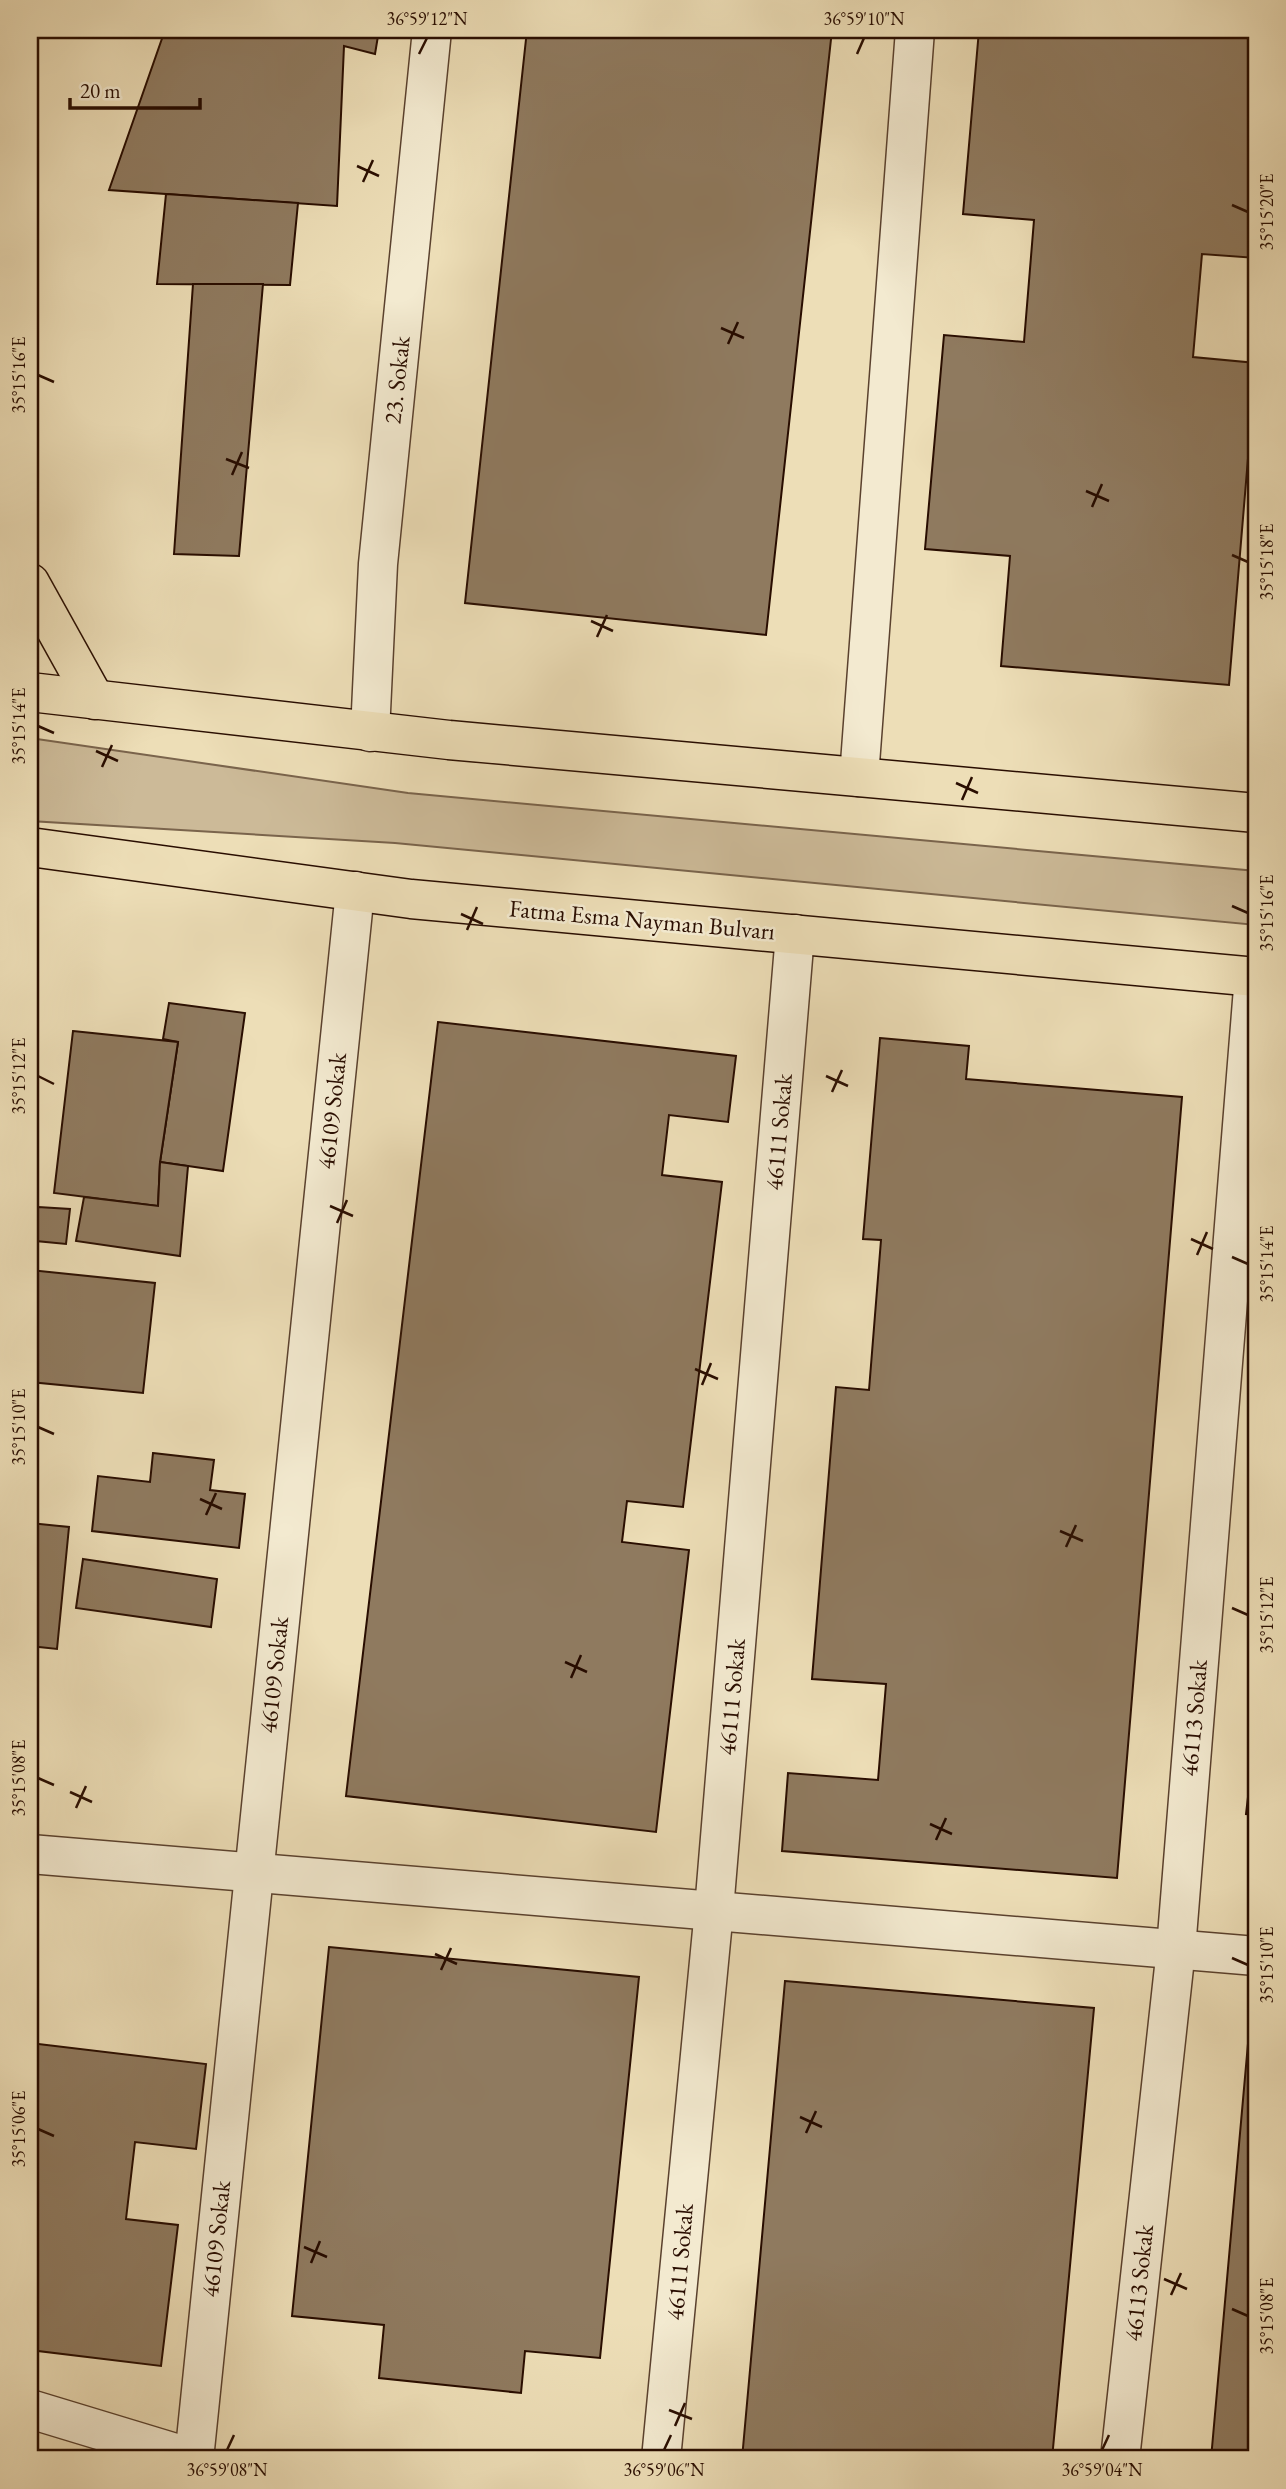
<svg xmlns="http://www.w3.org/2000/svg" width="1286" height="2489" viewBox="0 0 1286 2489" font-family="'EB Garamond',serif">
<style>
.green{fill:#ccba98;stroke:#7a644c;stroke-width:2}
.building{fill:#8f7a5f;stroke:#290d00;stroke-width:2}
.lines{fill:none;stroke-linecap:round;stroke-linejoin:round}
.minor-casing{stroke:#5a412e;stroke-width:41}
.major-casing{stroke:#290d00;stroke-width:41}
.minor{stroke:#f3ead0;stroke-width:38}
.major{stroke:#eddeb7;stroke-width:38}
.ticks{fill:none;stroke:#290d00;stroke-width:2.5}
.labels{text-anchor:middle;stroke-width:5;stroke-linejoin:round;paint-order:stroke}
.street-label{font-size:24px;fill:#290d00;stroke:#f3ead0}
.neatline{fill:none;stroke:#290d00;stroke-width:2.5}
.ticks-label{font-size:18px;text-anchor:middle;fill:#290d00}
</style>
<rect width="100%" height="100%" fill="#eddeb7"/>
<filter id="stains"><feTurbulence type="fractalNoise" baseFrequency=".00286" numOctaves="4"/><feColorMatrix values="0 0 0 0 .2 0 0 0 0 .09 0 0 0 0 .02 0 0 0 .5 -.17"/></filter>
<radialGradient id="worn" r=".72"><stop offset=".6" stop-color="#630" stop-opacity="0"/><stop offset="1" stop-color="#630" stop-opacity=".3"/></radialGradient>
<polygon class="green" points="30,738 408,793 1256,871 1256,925 395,843 30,821"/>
<g class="building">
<polygon points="165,30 379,30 375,54 344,46 337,206 109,190"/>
<polygon points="527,30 832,30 766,635 465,603"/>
<polygon points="979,30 1256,30 1256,258 1202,254 1193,357 1256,363 1229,685 1001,666 1010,556 925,549 944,335 1024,342 1034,220 963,214"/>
<polygon points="166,194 298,203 290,285 157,284"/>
<polygon points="193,284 263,284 239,556 174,554"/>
<polygon points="169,1003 245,1013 223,1171 160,1162 178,1042 163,1039"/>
<polygon points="438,1022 736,1056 728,1122 669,1115 662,1175 722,1182 683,1507 627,1501 622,1542 689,1550 656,1832 346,1796"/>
<polygon points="73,1031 178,1042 160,1162 158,1206 54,1193"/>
<polygon points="880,1038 969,1046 966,1079 1182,1097 1117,1878 782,1851 788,1773 878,1780 886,1684 812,1679 836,1387 869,1390 881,1240 863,1239"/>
<polygon points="160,1162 188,1166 180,1256 76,1241 84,1197 158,1206"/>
<polygon points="38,1207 70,1209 66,1244 36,1241"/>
<polygon points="30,1270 155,1283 143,1393 30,1382"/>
<polygon points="153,1453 214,1460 210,1490 245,1494 239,1548 92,1531 98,1476 150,1482"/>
<polygon points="30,1523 69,1527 57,1649 30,1646"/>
<polygon points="83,1559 217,1579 211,1627 76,1608"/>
<polygon points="1256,1729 1256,1815 1246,1814"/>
<polygon points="329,1947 639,1977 600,2358 525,2351 521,2393 379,2378 384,2325 292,2316"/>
<polygon points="785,1981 1094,2008 1052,2459 742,2459"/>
<polygon points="1250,2021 1256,2021 1256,2459 1211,2459"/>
<polygon points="30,2043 206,2064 196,2149 135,2142 126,2219 178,2225 161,2366 30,2350"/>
</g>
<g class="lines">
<defs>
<g id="minor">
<polyline points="370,732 378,564 432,30"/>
<polyline points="859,777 915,30"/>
<polyline points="30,1854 1256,1956"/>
<polyline points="30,2409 195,2459"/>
<polyline points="194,2459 355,891"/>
<polyline points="661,2459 714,1910 795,934"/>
<polyline points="1120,2459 1176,1949 1254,976"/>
</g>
<g id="major">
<polyline points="30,583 95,700"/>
<polyline points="30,692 449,740 1256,813"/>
<polyline points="30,847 411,899 1256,977"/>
</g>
</defs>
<use href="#minor" class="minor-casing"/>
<use href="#major" class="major-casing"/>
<use href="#minor" class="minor"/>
<use href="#major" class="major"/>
</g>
<path class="ticks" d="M419 54 427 38M857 54 864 38M357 166 379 176M363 182 373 160M1232 205 1248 212M721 328 744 338M728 344 738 322M38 375 54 382M226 459 249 468M232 475 242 452M1086 491 1109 501M1092 507 1102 484M1232 555 1248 562M591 621 613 631M597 637 607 615M38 726 54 733M96 751 118 761M102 767 112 745M956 783 978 793M962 800 972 777M1232 906 1248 913M461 914 483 924M467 930 477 907M38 1076 54 1084M826 1076 848 1086M832 1092 842 1070M330 1206 353 1216M337 1223 347 1200M1191 1239 1213 1249M1197 1255 1207 1232M1232 1257 1248 1264M695 1369 718 1379M702 1385 711 1363M38 1427 54 1434M200 1499 222 1509M206 1515 216 1493M1060 1531 1083 1541M1066 1547 1076 1525M1232 1608 1248 1615M565 1662 587 1672M571 1678 581 1655M38 1778 54 1785M70 1792 92 1802M76 1808 86 1786M930 1824 952 1834M936 1840 946 1818M435 1954 457 1964M1232 1958 1248 1965M441 1970 451 1948M800 2117 822 2127M38 2129 54 2136M806 2133 816 2111M304 2247 327 2257M311 2263 320 2241M1164 2279 1187 2289M1171 2295 1181 2273M1232 2309 1248 2316M669 2410 692 2419M675 2426 685 2403M227 2450 234 2435M664 2450 671 2435M1102 2450 1109 2435"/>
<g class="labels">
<g class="street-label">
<text transform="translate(397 380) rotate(-84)" y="8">23. Sokak</text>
<text transform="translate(642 920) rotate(5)" y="8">Fatma Esma Nayman Bulvarı</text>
<text transform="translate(332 1111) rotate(-84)" y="8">46109 Sokak</text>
<text transform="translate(779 1132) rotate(-85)" y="8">46111 Sokak</text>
<text transform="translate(274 1675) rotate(-84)" y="8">46109 Sokak</text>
<text transform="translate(732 1697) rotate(-85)" y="8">46111 Sokak</text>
<text transform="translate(1194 1718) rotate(-85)" y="8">46113 Sokak</text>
<text transform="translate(216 2239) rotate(-84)" y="8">46109 Sokak</text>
<text transform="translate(680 2262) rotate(-85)" y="8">46111 Sokak</text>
<text transform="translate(1139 2283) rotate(-84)" y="8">46113 Sokak</text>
</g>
</g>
<rect width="1286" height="2489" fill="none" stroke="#eddeb7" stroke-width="77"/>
<path d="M70 98v10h130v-10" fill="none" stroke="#290d00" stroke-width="3.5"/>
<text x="80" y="98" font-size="21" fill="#290d00" stroke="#f3ead0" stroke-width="5" paint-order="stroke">20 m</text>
<rect x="38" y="38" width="1210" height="2412" class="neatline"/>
<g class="ticks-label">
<text x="427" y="25">36°59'12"N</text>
<text x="864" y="25">36°59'10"N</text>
<text transform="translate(1267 212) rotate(-90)" y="6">35°15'20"E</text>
<text transform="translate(19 375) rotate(-90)" y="6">35°15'16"E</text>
<text transform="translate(1267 562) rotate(-90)" y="6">35°15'18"E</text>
<text transform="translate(19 726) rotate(-90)" y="6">35°15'14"E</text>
<text transform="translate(1267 913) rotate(-90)" y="6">35°15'16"E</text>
<text transform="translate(19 1076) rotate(-90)" y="6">35°15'12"E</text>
<text transform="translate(1267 1264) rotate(-90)" y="6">35°15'14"E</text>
<text transform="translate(19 1427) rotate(-90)" y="6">35°15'10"E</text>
<text transform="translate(1267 1615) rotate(-90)" y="6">35°15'12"E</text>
<text transform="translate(19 1778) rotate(-90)" y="6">35°15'08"E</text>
<text transform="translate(1267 1965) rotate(-90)" y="6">35°15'10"E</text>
<text transform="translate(19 2129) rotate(-90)" y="6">35°15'06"E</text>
<text transform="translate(1267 2316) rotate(-90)" y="6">35°15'08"E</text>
<text x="227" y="2476">36°59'08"N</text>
<text x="664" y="2476">36°59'06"N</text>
<text x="1102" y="2476">36°59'04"N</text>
</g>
<rect width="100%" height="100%" filter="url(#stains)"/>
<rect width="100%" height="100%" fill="url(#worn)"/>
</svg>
